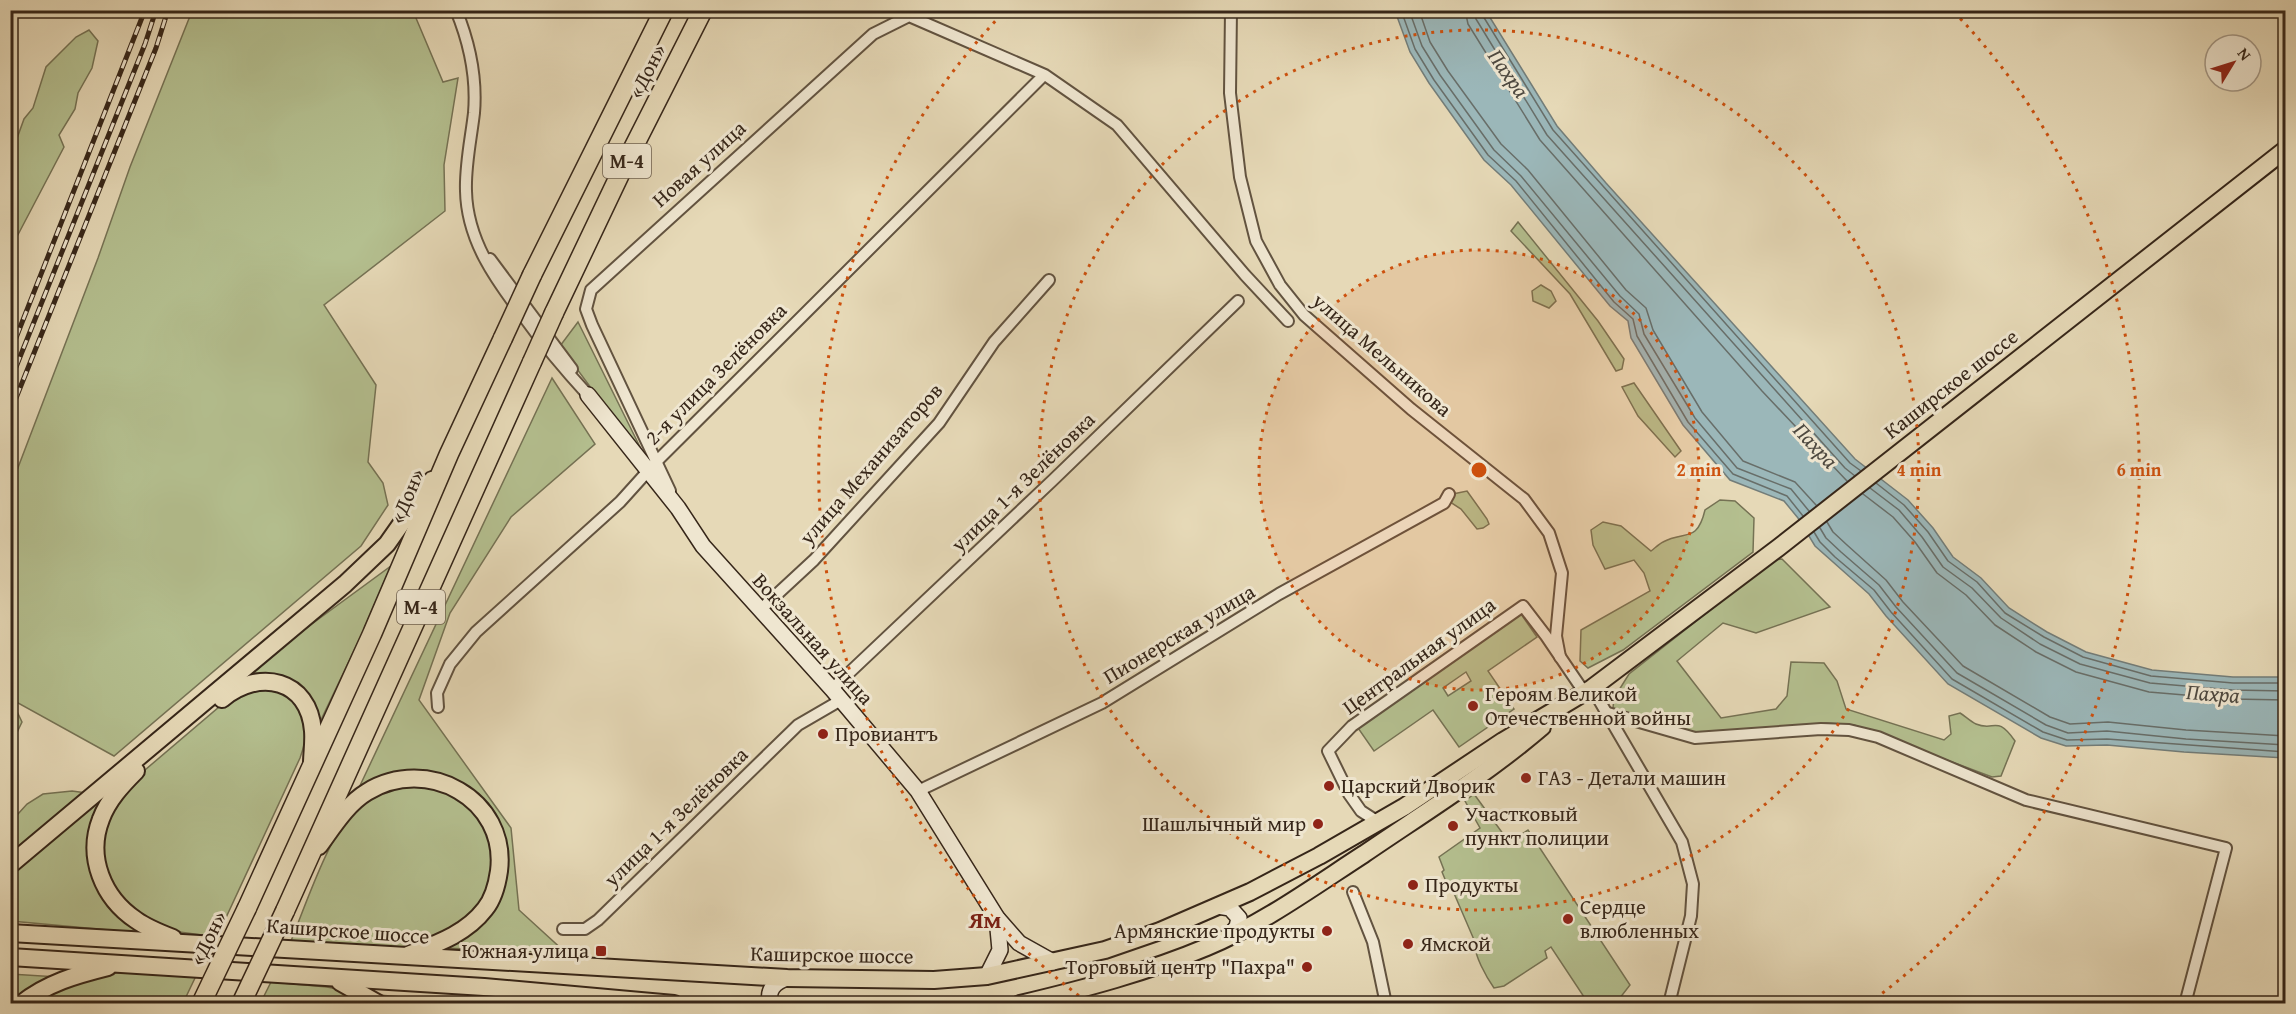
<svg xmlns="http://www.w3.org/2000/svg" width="2296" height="1014" viewBox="0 0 2296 1014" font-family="'Gentium Book Plus',serif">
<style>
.green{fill:#b4bf8f;stroke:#757254;stroke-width:1.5;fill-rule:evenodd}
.water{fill:#9bb7b9;stroke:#737d79;stroke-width:1.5}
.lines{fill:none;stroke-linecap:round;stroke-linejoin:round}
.shore{stroke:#686e69;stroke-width:1.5}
.street-casing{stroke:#625340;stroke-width:14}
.secondary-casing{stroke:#362619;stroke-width:18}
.primary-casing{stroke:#362619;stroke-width:20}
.highway-casing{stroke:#362619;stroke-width:21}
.street{stroke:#efe6d0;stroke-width:10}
.secondary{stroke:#efe6d0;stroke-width:15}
.primary{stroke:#e6d9b7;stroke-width:16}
.highway{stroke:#e6d9b7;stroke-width:18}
.rail-casing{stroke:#362619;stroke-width:5}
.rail{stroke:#efe6d0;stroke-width:3;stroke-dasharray:9;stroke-linecap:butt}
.highway-bridge-casing{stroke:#362619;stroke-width:21;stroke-linecap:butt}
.highway-bridge{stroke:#e6d9b7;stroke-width:18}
.ring{fill:none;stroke:#cd510e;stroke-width:3;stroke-dasharray:3 6}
.poi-dot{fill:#8f2418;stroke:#efe6d0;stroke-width:2}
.labels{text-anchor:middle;stroke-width:6;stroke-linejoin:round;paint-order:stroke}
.shield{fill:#efe6d0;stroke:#6e6050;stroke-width:1.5}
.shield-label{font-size:20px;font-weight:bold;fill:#362619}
.street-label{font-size:21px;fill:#362619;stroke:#efe6d0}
.poi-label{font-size:21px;fill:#362619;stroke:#efe6d0;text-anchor:start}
.water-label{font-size:22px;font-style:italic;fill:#4f4a41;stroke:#efe6d0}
.quarter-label{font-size:24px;font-weight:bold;fill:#7a1f14;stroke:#efe6d0}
.centre{fill:#cd510e;stroke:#efe6d0;stroke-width:3}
.ring-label{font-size:18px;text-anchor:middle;font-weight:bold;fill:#cd510e;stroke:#efe6d0;stroke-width:6;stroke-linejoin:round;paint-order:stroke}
</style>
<rect width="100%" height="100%" fill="#e6d9b7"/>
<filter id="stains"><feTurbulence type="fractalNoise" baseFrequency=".00333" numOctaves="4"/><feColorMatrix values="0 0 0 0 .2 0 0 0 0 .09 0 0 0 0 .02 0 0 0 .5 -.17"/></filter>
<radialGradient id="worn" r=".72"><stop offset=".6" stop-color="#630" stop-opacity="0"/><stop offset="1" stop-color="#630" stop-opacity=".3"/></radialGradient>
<g class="green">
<polygon points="192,11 413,11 443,82 458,78 444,165 445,211 324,305 376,385 368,462 383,483 388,505 361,546 114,756 11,699 22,722 11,745 11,486 98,258 130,167"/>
<polygon points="89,30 98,41 92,68 78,93 75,109 59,135 64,147 11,248 11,155 24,119 33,108 46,67 76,37"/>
<polygon points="1518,222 1598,321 1624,359 1622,369 1616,371 1570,294 1511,231"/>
<polygon points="1541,285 1551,291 1556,301 1549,308 1533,301 1532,291"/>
<polygon points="578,322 642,451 639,453 560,346"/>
<polygon points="552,378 595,444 511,517 450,613 419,700 511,828 519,910 566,953 443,948 479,921 503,847 447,778 357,792"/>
<polygon points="1634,383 1681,451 1675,457 1638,416 1622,387"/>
<polygon points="1467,491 1487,519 1489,524 1483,528 1477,529 1461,509 1450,502 1453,494"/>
<path d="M1720 500 1735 501 1754 518 1753 552 1623 650 1588 668 1580 661 1581 630 1650 591 1644 573 1634 560 1605 569 1593 545 1591 530 1603 522 1621 526 1651 551C1655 548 1659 544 1663 542 1684 530 1697 544 1705 510Z"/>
<path d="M1782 559 1830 607 1756 633 1723 623 1677 661 1721 718 1776 709 1787 696 1791 662 1824 663 1837 681 1846 709 1944 740 1951 734 1949 716 1960 713C1965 716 1971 722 1976 724 1995 732 1996 714 2015 741L2001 776 1992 777 1854 725 1826 723 1700 734 1613 708 1614 698 1629 674 1774 560Z"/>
<path d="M391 566 361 636 319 724C298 680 297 673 245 673Z"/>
<path d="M1521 614 1537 637 1488 671 1514 709 1459 747 1433 710 1374 751 1358 728ZM1466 672 1471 681 1448 696 1443 688Z"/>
<path d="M253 686 293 695C309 723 311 726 300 758L217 937 172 931 129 909 101 866 104 827 132 781 232 696Z"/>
<path d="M390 786H441L483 820 495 859 482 908 426 943 401 947 291 941C306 904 330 832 358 805 366 797 380 792 390 786Z"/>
<polygon points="112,788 90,860 152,934 11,921 11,871"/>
<polygon points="72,791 87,793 11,858 10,829 18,814 27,804 43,794"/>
<path d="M1474 794 1509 842 1528 830 1630 985 1616 1003H1588L1551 947 1545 951 1547 958 1504 986 1494 988C1487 978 1473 954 1475 942L1453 891H1450L1442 872 1444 870 1439 857 1480 828 1465 801Z"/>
<polygon points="135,972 196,976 183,1003 28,1004 38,996 110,973"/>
<polygon points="10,974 59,977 11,1003"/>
<polygon points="271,982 327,987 342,990 373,1004 260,1004"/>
<polygon points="379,995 469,1003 387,1003"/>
</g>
<polygon class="water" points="1395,11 1486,11 1557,126 1606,183 1855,459 1908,500 1933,528 1953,557 1981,578 2009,608 2047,632 2086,652 2152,670 2233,677 2285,677 2285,758 2184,752 2107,745 2066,746 2041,738 1948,684 1886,616 1869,594 1815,546 1798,518 1784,501 1730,480 1683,425 1631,338 1628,321 1610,306 1511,185 1484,160 1429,83 1410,52"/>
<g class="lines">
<g class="shore">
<polyline points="1401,10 1415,49 1434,80 1488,155 1516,181 1614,302 1633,319 1637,336 1688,422 1733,474 1787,496 1803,516"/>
<polyline points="1409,10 1422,46 1440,75 1494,150 1521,176 1620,296 1639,314 1644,334 1695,418 1737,468 1791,489 1809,511"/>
<polyline points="1419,10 1430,42 1448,71 1501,144 1528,170 1626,290 1646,308 1653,330 1702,412 1743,461 1795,482 1816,505"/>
<polyline points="1465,10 1468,24 1540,140 1762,391 1847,481"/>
<polyline points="1474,10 1476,19 1547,135 1845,468 1855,476"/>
<polyline points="1482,10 1483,16 1553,130 1850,463 1861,471"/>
<polyline points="1876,483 1904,505 1928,532 1948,561 1977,582 2005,613 2044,637 2083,657 2151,676 2233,683 2286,683"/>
<polyline points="1870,488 1899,510 1922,537 1943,567 1972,588 2001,618 2040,644 2080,664 2150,683 2232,690 2286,691"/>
<polyline points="1863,494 1893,517 1915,542 1937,573 1966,595 1995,625 2036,652 2076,672 2149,692 2232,699 2286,700"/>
<polyline points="1827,522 1833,532 1847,545 1886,580 1903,602 1963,666 2050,717 2070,724 2108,722 2186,730 2286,736"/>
<polyline points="1820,528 1826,538 1841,552 1879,585 1896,607 1957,673 2046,725 2068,733 2107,731 2186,739 2286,745"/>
<polyline points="1814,532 1820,542 1835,557 1874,590 1891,612 1952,679 2043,732 2067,740 2107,739 2286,752"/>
</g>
<defs>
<g id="street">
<path d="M456 10C470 44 477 77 474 113 471 139 465 165 466 191 467 240 495 279 524 317 544 345 565 370 588 395"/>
<polyline points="1231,10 1230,93 1240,177 1256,241 1280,285 1304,315 1411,409 1524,499 1549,533 1562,573 1556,636 1560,657"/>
<polyline points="490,259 572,369"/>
<polyline points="670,491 592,325 586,309 591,290 873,34 909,16 1045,75 1117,125 1245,275 1288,321"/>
<polyline points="760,610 814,560 939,423 994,342 1049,280"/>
<polyline points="1592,688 1682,842 1693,884 1691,916 1669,1004"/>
<polyline points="832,689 1053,480 1238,301"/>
<polyline points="438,707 437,693 450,664 476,632 620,502 657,461 1041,78"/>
<polyline points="1608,713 1695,738 1821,729 1849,730 1878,737 2026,800 2226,848 2185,1004"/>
<polyline points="918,791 1102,703 1279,594 1444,503 1449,494"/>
<polyline points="1378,822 1361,811 1349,794 1328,751 1352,726 1523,606 1546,636 1584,692"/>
<polyline points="1353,892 1373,942 1386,1004"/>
<polyline points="563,929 585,929 598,920 798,725 841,700"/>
</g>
<g id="secondary">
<polyline points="588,395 678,508 703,546 832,689 918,791 997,918 1019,943 1053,962"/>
<polyline points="1218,906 1230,908 1239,918 1237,927 1228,937"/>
<polyline points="987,976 1000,950 997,918"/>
<path d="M771 1004C766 990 775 982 787 978"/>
</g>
<g id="primary">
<path d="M222 699C259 668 309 679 313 731 314 742 312 753 312 764"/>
<path d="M136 771C122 785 108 800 101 819 86 857 103 898 136 920 147 928 160 933 173 938"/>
<path d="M319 846C333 827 347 804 367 792 427 755 508 799 499 871 497 885 494 898 485 909 466 934 436 944 408 955"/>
<polyline points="10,865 345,584 387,544 432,480"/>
<polyline points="10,933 787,978 934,980 987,976 1105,950 1160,931 1250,892 1319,856 1404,807 1503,741 1592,688 1778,548 2286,149"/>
<polyline points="10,957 484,987 674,1004"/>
<polyline points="340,982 379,1004"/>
<path d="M21 1004C47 983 76 975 108 967"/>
<path d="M1020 1004C1083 989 1148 972 1207 947 1264 923 1313 887 1364 854 1424 813 1487 774 1542 727"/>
</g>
<g id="highway">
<polyline points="532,275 664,10"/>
<polyline points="554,313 622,170 703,10"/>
<polyline points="247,908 372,634 449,454 503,338"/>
<polyline points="285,911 532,362"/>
</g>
</defs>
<use href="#street" class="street-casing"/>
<use href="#secondary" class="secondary-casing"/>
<use href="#primary" class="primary-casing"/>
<use href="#highway" class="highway-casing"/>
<use href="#street" class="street"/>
<use href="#secondary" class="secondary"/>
<use href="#primary" class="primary"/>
<use href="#highway" class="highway"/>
<defs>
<g id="rail">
<polyline points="10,353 145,10"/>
<polyline points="10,382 145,44 156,10"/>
<polyline points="10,413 156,48 168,10"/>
</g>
</defs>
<use href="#rail" class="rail-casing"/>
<use href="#rail" class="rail"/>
<defs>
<g id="highway-bridge">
<polyline points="503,338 532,275"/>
<polyline points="532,362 554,313"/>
<polyline points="201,1004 247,908"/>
<polyline points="241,1004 285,911"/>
</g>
</defs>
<use href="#highway-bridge" class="highway-bridge-casing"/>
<use href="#highway-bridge" class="highway-bridge"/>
</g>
<circle cx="1479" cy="470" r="220" fill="#cd510e" fill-opacity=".12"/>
<g class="ring">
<circle cx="1479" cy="470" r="220"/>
<circle cx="1479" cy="470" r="440"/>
<path d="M1086 1001A660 660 0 0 1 1004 12M1954 12A660 660 0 0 1 1872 1001"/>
</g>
<g class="poi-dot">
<circle cx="1473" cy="706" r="6"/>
<circle cx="823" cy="734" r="6"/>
<circle cx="1526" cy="778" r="6"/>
<circle cx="1329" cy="786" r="6"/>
<circle cx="1318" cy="824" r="6"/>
<circle cx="1453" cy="826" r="6"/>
<circle cx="1413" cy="885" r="6"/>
<circle cx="1568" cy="919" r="6"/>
<circle cx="1327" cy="931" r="6"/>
<circle cx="1408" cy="944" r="6"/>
<rect x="595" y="945" width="12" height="12" rx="3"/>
<circle cx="1307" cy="967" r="6"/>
</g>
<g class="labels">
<g class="shield">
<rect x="603" y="144" width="48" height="34" rx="4.5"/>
<rect x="397" y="590" width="48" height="34" rx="4.5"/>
</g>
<g class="shield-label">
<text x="627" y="168">М-4</text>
<text x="421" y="614">М-4</text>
</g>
<g class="street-label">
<text transform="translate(647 71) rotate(-63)" y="7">«Дон»</text>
<text transform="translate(699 164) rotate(-42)" y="7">Новая улица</text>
<text transform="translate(1382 355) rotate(41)" y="7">улица Мельникова</text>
<text transform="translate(716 374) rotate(-45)" y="7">2-я улица Зелёновка</text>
<text transform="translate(1951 384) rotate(-38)" y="7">Каширское шоссе</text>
<text transform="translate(871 464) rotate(-49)" y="7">улица Механизаторов</text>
<text transform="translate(1023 482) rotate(-44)" y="7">улица 1-я Зелёновка</text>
<text transform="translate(407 496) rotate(-67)" y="7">«Дон»</text>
<text transform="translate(1179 634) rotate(-31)" y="7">Пионерская улица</text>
<text transform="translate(813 639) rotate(48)" y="7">Вокзальная улица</text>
<text transform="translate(1419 656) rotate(-36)" y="7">Центральная улица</text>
<text transform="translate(676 817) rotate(-44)" y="7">улица 1-я Зелёновка</text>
<text transform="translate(348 931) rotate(4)" y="7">Каширское шоссе</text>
<text transform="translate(208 938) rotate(-64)" y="7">«Дон»</text>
<text transform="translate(832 955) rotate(1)" y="7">Каширское шоссе</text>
</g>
<g class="poi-label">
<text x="1485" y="701">Героям Великой<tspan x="1485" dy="24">Отечественной войны</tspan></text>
<text x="835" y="741">Провиантъ</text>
<text x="1538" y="785">ГАЗ - Детали машин</text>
<text x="1341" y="793">Царский Дворик</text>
<text x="1465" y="821">Участковый<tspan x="1465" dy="24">пункт полиции</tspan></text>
<text x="1306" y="831" text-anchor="end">Шашлычный мир</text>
<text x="1425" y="892">Продукты</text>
<text x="1580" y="914">Сердце<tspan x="1580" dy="24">влюбленных</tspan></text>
<text x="1315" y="938" text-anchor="end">Армянские продукты</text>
<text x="1420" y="951">Ямской</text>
<text x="589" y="958" text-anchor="end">Южная улица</text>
<text x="1295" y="974" text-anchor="end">Торговый центр "Пахра"</text>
</g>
<g class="water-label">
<text transform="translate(1509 73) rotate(55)" y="8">Пахра</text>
<text transform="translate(1816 445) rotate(47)" y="8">Пахра</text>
<text transform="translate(2213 693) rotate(4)" y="8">Пахра</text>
</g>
<g class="quarter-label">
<text x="985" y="928">Ям</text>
</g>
</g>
<circle cx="1479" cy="470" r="9" class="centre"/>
<g class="ring-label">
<text x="1699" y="476">2 min</text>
<text x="1919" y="476">4 min</text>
<text x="2139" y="476">6 min</text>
</g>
<rect width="2296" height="1014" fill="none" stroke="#e6d9b7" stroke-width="36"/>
<rect x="12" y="12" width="2272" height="990" fill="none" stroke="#362619" stroke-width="3"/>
<rect x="18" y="18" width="2260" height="978" fill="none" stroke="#362619" stroke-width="1.5"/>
<g transform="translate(2233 63) rotate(52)"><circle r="28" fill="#efe6d0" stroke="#a59987" stroke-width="1.5"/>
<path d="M0-4.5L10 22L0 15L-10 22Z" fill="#8f2418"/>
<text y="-9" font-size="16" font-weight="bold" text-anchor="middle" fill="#362619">N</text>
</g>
<rect width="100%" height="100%" filter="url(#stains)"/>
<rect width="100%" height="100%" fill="url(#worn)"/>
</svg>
